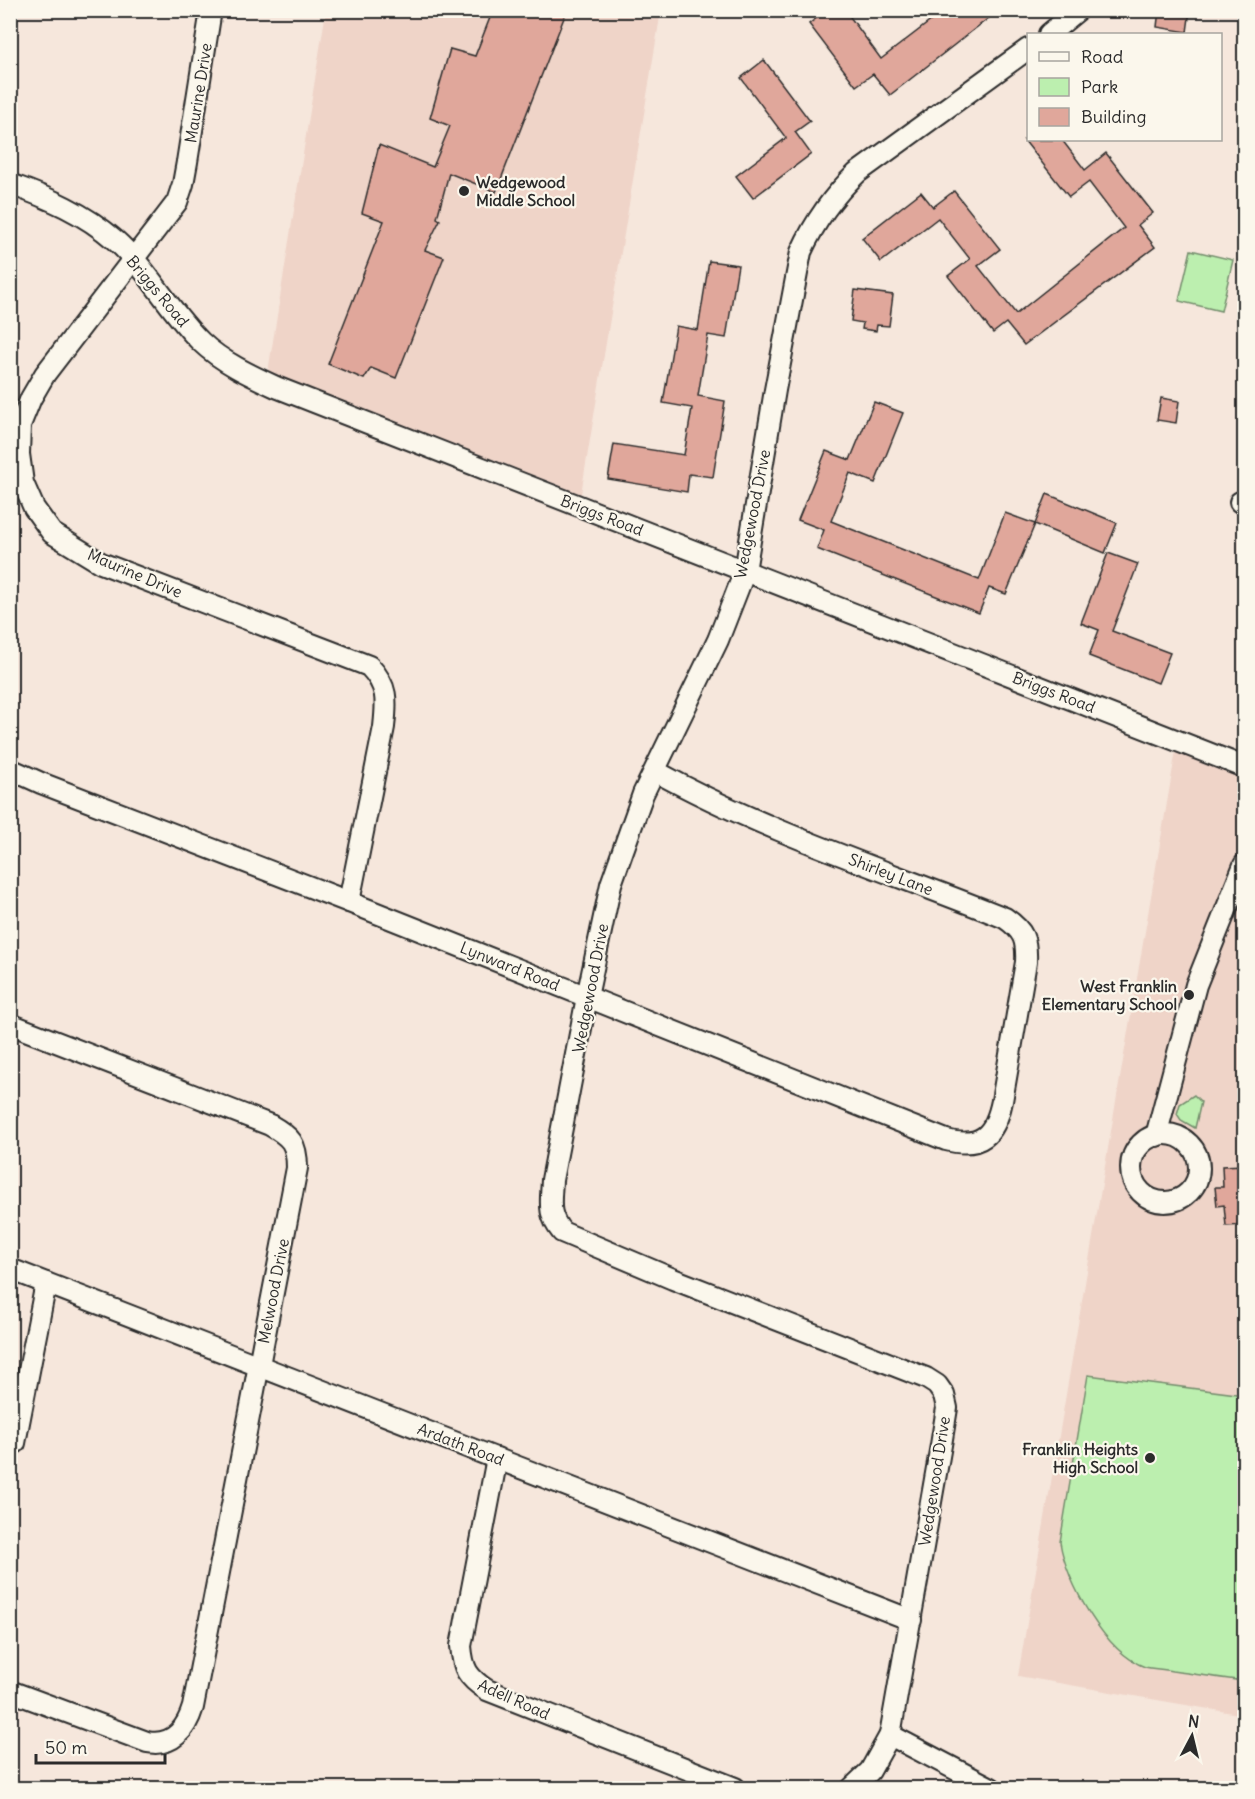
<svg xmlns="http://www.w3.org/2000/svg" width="1255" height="1799" viewBox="0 0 1255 1799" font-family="Delius,sans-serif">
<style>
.built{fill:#efd4c8}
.green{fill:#bcefaf;stroke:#748d6d;stroke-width:1.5}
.building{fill:#e0a79b;stroke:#2b2b2b;stroke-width:1.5}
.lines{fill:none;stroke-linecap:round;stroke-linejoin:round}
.minor-casing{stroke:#2b2b2b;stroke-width:24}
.minor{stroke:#fbf7ec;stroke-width:20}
.poi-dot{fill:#2b2b2b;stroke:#fbf7ec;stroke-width:2}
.labels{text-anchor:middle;stroke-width:4.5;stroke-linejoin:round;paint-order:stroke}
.street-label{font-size:16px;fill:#2b2b2b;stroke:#fbf7ec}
.poi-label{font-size:16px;font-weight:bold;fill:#2b2b2b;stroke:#fbf7ec;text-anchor:end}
</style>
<rect width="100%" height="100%" fill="#f6e7dc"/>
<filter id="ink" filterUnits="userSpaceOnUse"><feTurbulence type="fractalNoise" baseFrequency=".0167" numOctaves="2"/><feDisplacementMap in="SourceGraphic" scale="12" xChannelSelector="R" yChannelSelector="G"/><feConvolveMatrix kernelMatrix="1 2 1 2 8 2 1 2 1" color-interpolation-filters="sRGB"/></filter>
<g filter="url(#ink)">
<g class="built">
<polygon points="326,11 661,11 581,494 268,372"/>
<polygon points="1176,750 1244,776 1244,1715 1018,1676"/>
</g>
<g class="green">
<polygon points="1191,250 1233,260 1221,311 1179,301"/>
<polygon points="1194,1095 1201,1102 1195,1128 1181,1120 1177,1114 1180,1104"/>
<path d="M1088 1375 1244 1395V1681C1220 1678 1196 1674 1172 1671 1163 1669 1153 1669 1145 1667 1105 1652 1066 1582 1060 1542Z"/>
</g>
<g class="building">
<polygon points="493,10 567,10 496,192 449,173 437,218 440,220 425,250 444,257 396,378 371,368 364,379 328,364 384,221 362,213 379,145 433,167 450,126 430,118 450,49 475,56"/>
<polygon points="827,10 845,10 881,59 945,10 999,10 890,95 873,74 856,86 809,24"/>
<polygon points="1159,10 1190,10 1187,32 1157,27"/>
<polygon points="764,60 810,121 795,132 811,154 753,198 736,176 786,138 741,78"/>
<polygon points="1024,140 1062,140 1085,170 1106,153 1153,213 1138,225 1155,247 1024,345 1006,323 993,333 948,276 970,259 938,218 881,262 862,238 921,192 933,207 954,191 1000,249 978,266 1016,314 1124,228 1089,182 1069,197"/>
<polygon points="709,261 738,265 726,338 708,335 698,396 725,401 713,477 689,474 687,492 608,479 614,444 684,455 692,408 663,403 676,326 698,330"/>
<polygon points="855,290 893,295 889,326 877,325 876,331 862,329 863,323 851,321"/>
<polygon points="1161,398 1179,401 1176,423 1157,420"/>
<polygon points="874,402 903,413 875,483 850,473 831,521 979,580 1005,513 1035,524 1006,594 989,588 979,613 817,549 824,530 798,520 826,451 850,460"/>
<polygon points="1047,494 1117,523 1105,553 1035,524"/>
<polygon points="1108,553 1138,564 1112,631 1170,653 1158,683 1089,656 1099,630 1081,623"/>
<polygon points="1245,1165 1245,1225 1226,1226 1224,1205 1217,1206 1215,1187 1223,1187 1222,1166"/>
</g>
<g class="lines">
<defs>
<g id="minor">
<path d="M211 10 187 162 183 184 177 202 45 374 31 398 20 425 19 454 23 483 34 508 52 533 101 563 369 666C388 686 387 700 384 727L349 902"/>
<polyline points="1049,34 1078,10"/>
<path d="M10 184C49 198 84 213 115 240 149 270 169 311 201 342 222 362 250 375 276 387L1244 767"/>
<polyline points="1240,502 1244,502"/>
<path d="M10 769 41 783 349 902 946 1140C981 1149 995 1135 1002 1101L1026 962C1027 940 1024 931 1005 918 888 871 765 832 655 771"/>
<path d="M10 1024 270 1125C291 1137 297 1143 297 1168L193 1707C186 1730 172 1747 147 1742L10 1691"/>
<circle cx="1165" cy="1168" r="34"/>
<polyline points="1156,1136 1196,985 1244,865"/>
<polyline points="10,1269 911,1620"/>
<polyline points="15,1443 46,1283"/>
<path d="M497 1458 461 1646C463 1669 467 1677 487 1690L735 1788"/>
<polyline points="890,1735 991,1788"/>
<path d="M852 1788 870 1771 890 1735 941 1445 947 1408 944 1395 937 1385 926 1378 673 1279 562 1232C547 1214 551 1202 552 1180L587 997 611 884 643 794 718 640 745 571 775 390 801 252C815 221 833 196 857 173L1028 49"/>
</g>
</defs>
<use href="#minor" class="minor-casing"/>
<use href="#minor" class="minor"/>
</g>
</g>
<g class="poi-dot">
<circle cx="464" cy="191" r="6"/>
<circle cx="1189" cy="995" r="6"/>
<circle cx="1150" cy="1458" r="6"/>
</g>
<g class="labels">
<g class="street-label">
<text transform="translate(198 93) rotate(-81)" y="6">Maurine Drive</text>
<text transform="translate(158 291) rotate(50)" y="6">Briggs Road</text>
<text transform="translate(752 514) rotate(-79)" y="6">Wedgewood Drive</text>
<text transform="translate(602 515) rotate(21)" y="6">Briggs Road</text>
<text transform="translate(135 573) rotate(23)" y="6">Maurine Drive</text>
<text transform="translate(1054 692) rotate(21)" y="6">Briggs Road</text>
<text transform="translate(891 874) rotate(21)" y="6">Shirley Lane</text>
<text transform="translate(510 966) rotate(22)" y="6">Lynward Road</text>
<text transform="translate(590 988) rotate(-79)" y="6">Wedgewood Drive</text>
<text transform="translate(273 1291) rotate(-79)" y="6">Melwood Drive</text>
<text transform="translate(461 1444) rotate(21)" y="6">Ardath Road</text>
<text transform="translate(934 1481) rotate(-81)" y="6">Wedgewood Drive</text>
<text transform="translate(514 1699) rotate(24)" y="6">Adell Road</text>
</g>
<g class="poi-label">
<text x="476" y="188" text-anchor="start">Wedgewood<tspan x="476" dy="18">Middle School</tspan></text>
<text x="1177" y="992">West Franklin<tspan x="1177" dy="18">Elementary School</tspan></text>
<text x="1138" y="1455">Franklin Heights<tspan x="1138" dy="18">High School</tspan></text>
</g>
</g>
<rect width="1255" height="1799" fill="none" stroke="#fbf7ec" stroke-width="36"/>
<rect x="18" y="18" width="1219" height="1763" fill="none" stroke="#2b2b2b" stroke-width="2" filter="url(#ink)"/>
<rect x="1027" y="33" width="195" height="108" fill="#fbf7ec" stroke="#a8a59f" stroke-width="1.5"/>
<rect x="1039" y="52" width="30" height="9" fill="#fbf7ec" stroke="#a8a59f" stroke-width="1.5"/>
<text x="1081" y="63" font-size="18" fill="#2b2b2b">Road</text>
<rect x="1039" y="78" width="30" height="18" fill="#bcefaf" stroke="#a8a59f" stroke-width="1.5"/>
<text x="1081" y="93" font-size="18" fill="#2b2b2b">Park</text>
<rect x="1039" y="108" width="30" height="18" fill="#e0a79b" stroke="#a8a59f" stroke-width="1.5"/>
<text x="1081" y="123" font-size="18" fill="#2b2b2b">Building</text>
<g transform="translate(1192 1736) rotate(7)" stroke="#fbf7ec" stroke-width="4.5" paint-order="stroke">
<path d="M0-4.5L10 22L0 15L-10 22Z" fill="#2b2b2b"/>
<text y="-9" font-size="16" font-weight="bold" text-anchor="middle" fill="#2b2b2b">N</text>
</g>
<path d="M36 1754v9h129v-9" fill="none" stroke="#2b2b2b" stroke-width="3"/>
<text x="45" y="1754" font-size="18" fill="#2b2b2b" stroke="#fbf7ec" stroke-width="4.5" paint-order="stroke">50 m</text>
</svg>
